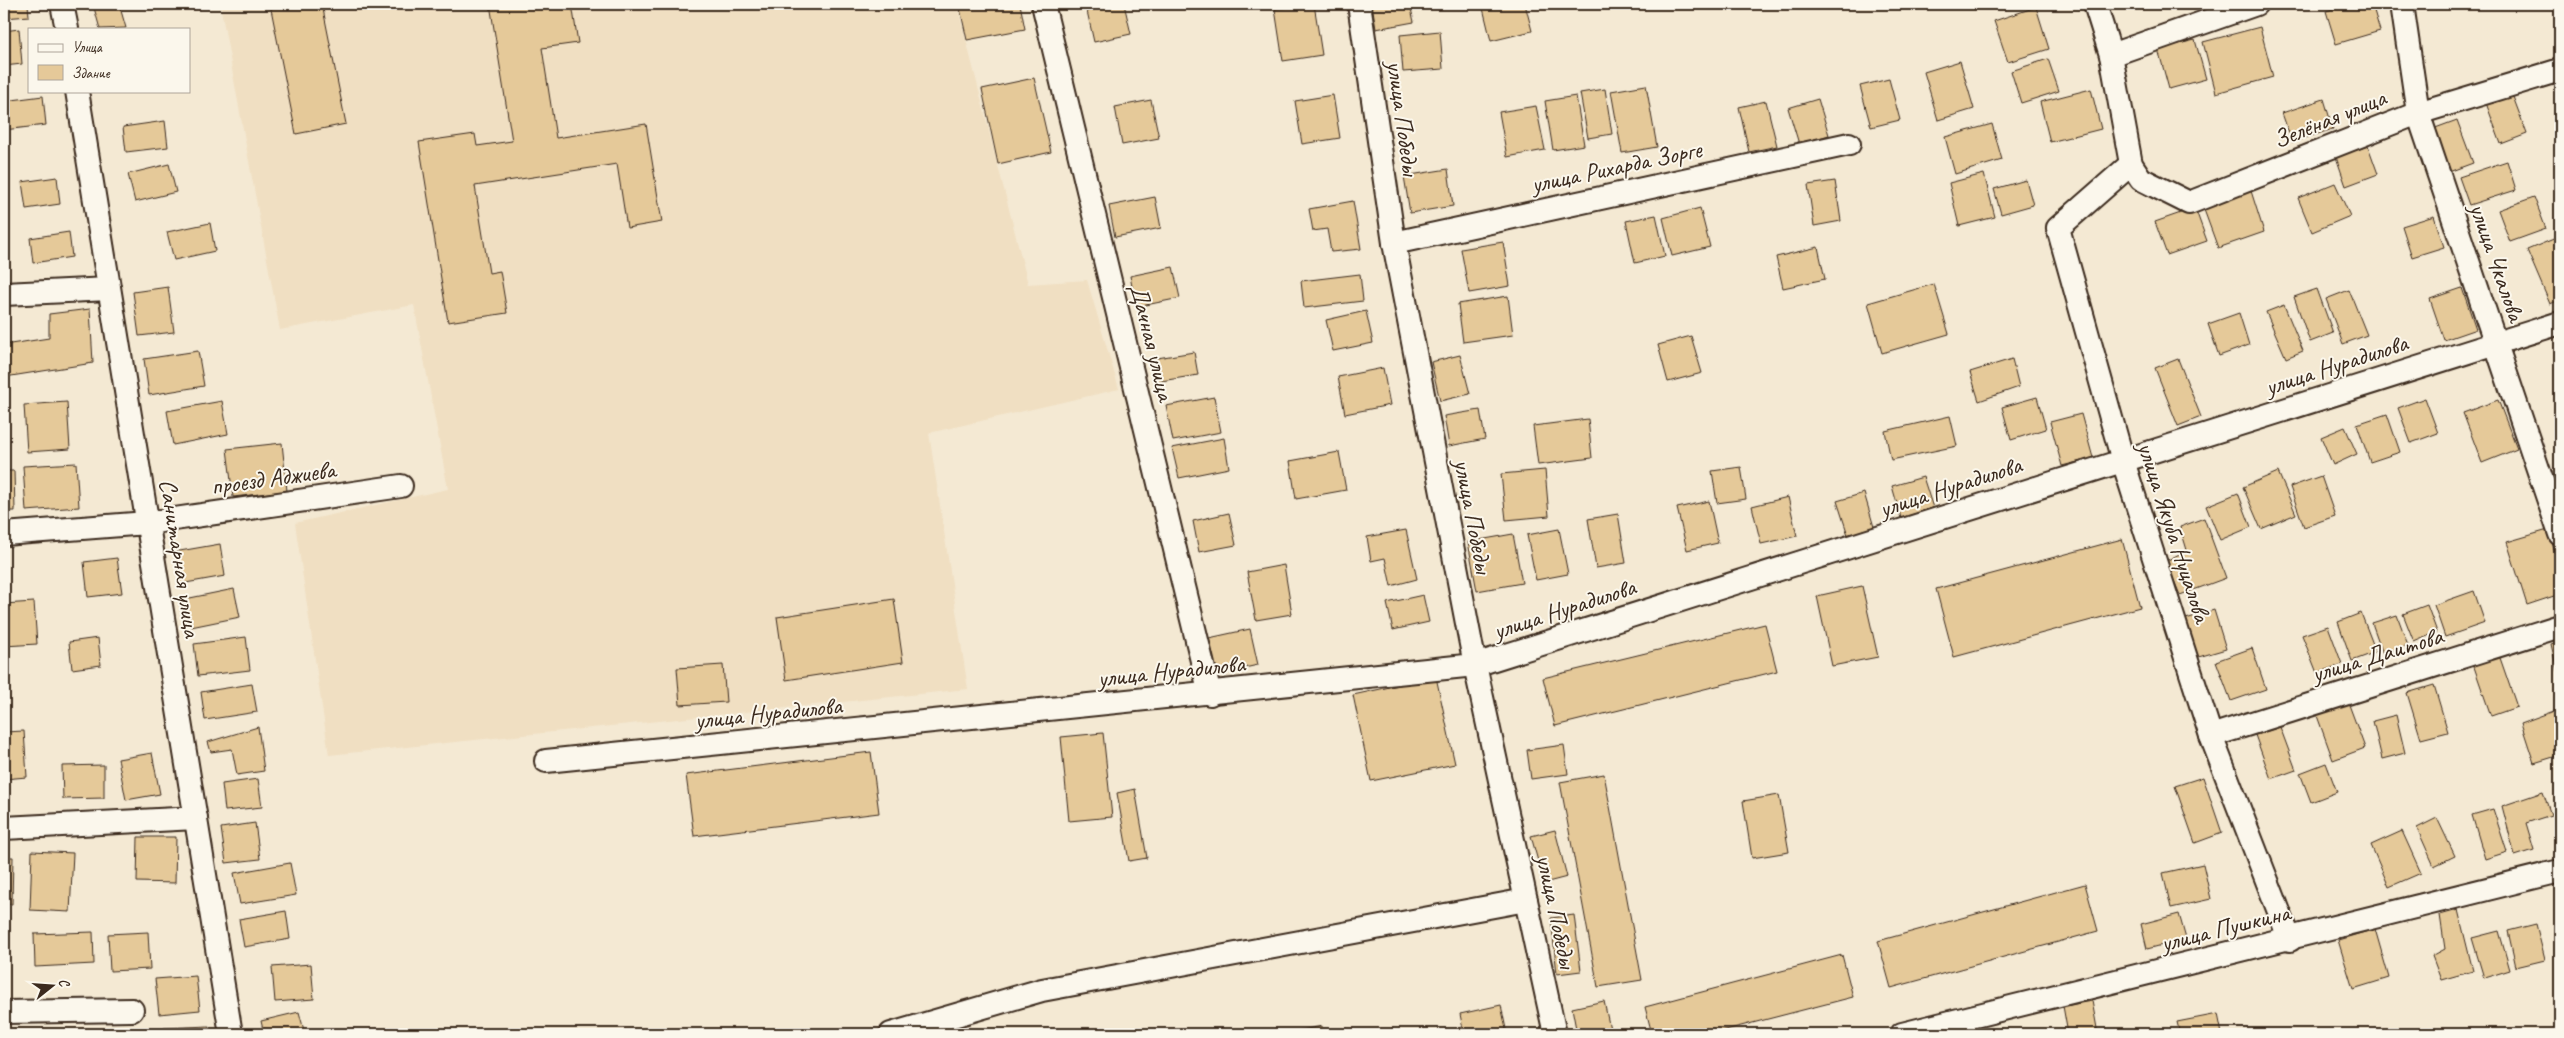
<svg xmlns="http://www.w3.org/2000/svg" width="2564" height="1038" viewBox="0 0 2564 1038" font-family="Caveat,sans-serif">
<style>
.built{fill:#f0dfc2}
.building{fill:#e5c999;stroke:#3b2a1e}
.lines{fill:none;stroke-linecap:round;stroke-linejoin:round}
.street-casing{stroke:#3b2a1e;stroke-width:26}
.street{stroke:#fbf7ec;stroke-width:22}
.labels{text-anchor:middle;stroke-width:4;stroke-linejoin:round;paint-order:stroke}
.street-label{font-size:25px;fill:#3b2a1e;stroke:#fbf7ec}
</style>
<rect width="100%" height="100%" fill="#f4e9d3"/>
<filter id="ink" filterUnits="userSpaceOnUse"><feTurbulence type="fractalNoise" baseFrequency=".02" numOctaves="2"/><feDisplacementMap in="SourceGraphic" scale="10" xChannelSelector="R" yChannelSelector="G"/><feConvolveMatrix kernelMatrix="1 2 1 2 8 2 1 2 1" color-interpolation-filters="sRGB"/></filter>
<g filter="url(#ink)">
<polygon class="built" points="220,4 957,4 1028,284 1087,280 1119,389 929,433 968,689 329,755 295,523 448,489 414,305 280,330"/>
<g class="building">
<polygon points="4,4 28,4 29,16 4,18"/>
<polygon points="93,4 119,4 126,28 100,29"/>
<polygon points="270,4 322,4 346,124 296,134"/>
<polygon points="490,4 572,4 578,43 542,48 556,138 646,124 662,222 627,228 617,164 475,186 489,273 500,271 507,313 448,322 419,142 475,134 477,146 512,141"/>
<polygon points="959,4 1020,4 1025,29 967,40"/>
<polygon points="1124,4 1131,34 1094,42 1087,11"/>
<polygon points="1314,4 1322,55 1283,61 1275,9"/>
<polygon points="1372,4 1410,4 1414,22 1376,29"/>
<polygon points="1482,4 1525,4 1532,31 1491,41"/>
<polygon points="2350,4 2372,4 2380,31 2336,44 2326,11"/>
<polygon points="2036,7 2049,49 2008,62 1994,21"/>
<polygon points="2260,27 2273,77 2216,93 2203,42"/>
<polygon points="19,29 22,64 4,66 4,31"/>
<polygon points="1440,31 1443,69 1403,72 1400,35"/>
<polygon points="2195,40 2206,79 2169,89 2158,49"/>
<polygon points="2048,59 2059,91 2021,103 2011,71"/>
<polygon points="1960,61 1974,109 1938,120 1924,72"/>
<polygon points="1034,78 1051,152 998,164 982,89"/>
<polygon points="1889,79 1900,120 1871,127 1860,86"/>
<polygon points="1646,85 1657,147 1622,153 1611,91"/>
<polygon points="1605,89 1612,134 1588,138 1580,93"/>
<polygon points="2091,89 2101,129 2050,142 2040,102"/>
<polygon points="2512,94 2527,134 2501,144 2486,103"/>
<polygon points="1333,95 1340,138 1302,144 1295,101"/>
<polygon points="43,96 46,125 4,130 4,101"/>
<polygon points="1576,96 1584,145 1553,150 1545,101"/>
<polygon points="1818,99 1829,135 1799,144 1788,108"/>
<polygon points="2324,99 2333,129 2292,142 2282,113"/>
<polygon points="1151,100 1159,138 1122,145 1115,107"/>
<polygon points="1766,101 1777,146 1749,152 1739,107"/>
<polygon points="1536,106 1545,150 1507,157 1499,112"/>
<polygon points="2457,120 2473,163 2446,173 2430,130"/>
<polygon points="165,121 168,147 126,152 123,127"/>
<polygon points="1992,124 2002,160 1955,174 1945,137"/>
<polygon points="2368,146 2378,174 2346,186 2336,157"/>
<polygon points="2507,161 2516,190 2469,205 2459,177"/>
<polygon points="169,164 176,192 135,202 128,174"/>
<polygon points="1448,169 1453,206 1410,213 1404,176"/>
<polygon points="1984,174 1995,217 1959,226 1949,183"/>
<polygon points="57,177 60,204 26,209 22,182"/>
<polygon points="2026,180 2033,205 2001,214 1994,189"/>
<polygon points="1835,181 1841,221 1814,226 1808,185"/>
<polygon points="2335,183 2350,216 2312,232 2298,198"/>
<polygon points="2251,191 2264,232 2218,248 2203,207"/>
<polygon points="1155,197 1161,228 1115,237 1109,206"/>
<polygon points="2534,197 2546,229 2510,242 2498,210"/>
<polygon points="1353,201 1361,249 1331,252 1327,229 1313,231 1309,209"/>
<polygon points="1700,208 1710,247 1672,256 1663,218"/>
<polygon points="2195,208 2207,241 2167,255 2155,222"/>
<polygon points="1656,215 1665,256 1635,263 1626,221"/>
<polygon points="2434,216 2444,247 2412,257 2402,226"/>
<polygon points="210,223 215,251 174,260 167,232"/>
<polygon points="69,232 72,257 33,263 30,238"/>
<polygon points="2556,238 2560,246 2560,300 2550,304 2527,250"/>
<polygon points="1503,242 1510,286 1469,293 1461,249"/>
<polygon points="1818,247 1825,279 1783,288 1776,257"/>
<polygon points="1173,267 1180,298 1136,307 1130,276"/>
<polygon points="1360,274 1363,301 1304,308 1301,281"/>
<polygon points="1934,284 1949,334 1882,353 1868,303"/>
<polygon points="168,287 174,332 139,336 133,292"/>
<polygon points="2462,288 2476,329 2444,340 2430,299"/>
<polygon points="2317,289 2333,333 2310,342 2294,297"/>
<polygon points="2349,290 2367,335 2343,344 2326,299"/>
<polygon points="1508,296 1513,335 1463,342 1458,304"/>
<polygon points="2284,305 2303,351 2286,358 2266,312"/>
<polygon points="90,309 93,363 5,377 4,345 49,338 49,314"/>
<polygon points="1366,311 1373,343 1333,351 1326,320"/>
<polygon points="2239,313 2249,345 2219,356 2208,324"/>
<polygon points="1691,336 1702,373 1668,382 1658,345"/>
<polygon points="198,351 204,386 149,395 144,359"/>
<polygon points="1194,352 1198,375 1155,382 1151,359"/>
<polygon points="1460,355 1470,394 1440,401 1431,362"/>
<polygon points="2012,359 2019,387 1979,401 1970,372"/>
<polygon points="2178,359 2201,417 2178,426 2155,368"/>
<polygon points="1383,368 1390,405 1345,414 1338,377"/>
<polygon points="1214,397 1221,432 1173,441 1166,406"/>
<polygon points="2037,397 2046,429 2011,440 2002,407"/>
<polygon points="2425,398 2438,433 2411,443 2398,408"/>
<polygon points="2498,400 2517,449 2482,463 2463,413"/>
<polygon points="222,401 228,434 173,445 167,411"/>
<polygon points="67,402 70,449 27,452 24,405"/>
<polygon points="1480,410 1485,439 1449,446 1444,416"/>
<polygon points="2081,414 2093,458 2062,466 2050,422"/>
<polygon points="2387,414 2400,452 2370,462 2357,424"/>
<polygon points="1950,416 1957,446 1891,460 1885,431"/>
<polygon points="1588,419 1592,458 1538,465 1533,426"/>
<polygon points="2345,427 2357,454 2333,465 2321,437"/>
<polygon points="1224,438 1229,468 1179,478 1172,448"/>
<polygon points="282,443 287,491 233,497 227,449"/>
<polygon points="1339,452 1346,490 1296,499 1290,461"/>
<polygon points="76,463 79,507 26,511 23,466"/>
<polygon points="1741,467 1746,499 1717,503 1712,471"/>
<polygon points="1545,470 1549,516 1506,520 1501,474"/>
<polygon points="4,471 14,471 15,511 4,511"/>
<polygon points="2278,472 2296,514 2261,529 2243,487"/>
<polygon points="2321,476 2335,516 2304,527 2290,487"/>
<polygon points="1923,477 1933,508 1901,518 1892,486"/>
<polygon points="1864,493 1874,527 1848,535 1837,501"/>
<polygon points="2238,493 2251,527 2220,540 2206,506"/>
<polygon points="1788,497 1797,536 1761,544 1752,506"/>
<polygon points="1709,501 1718,543 1687,550 1677,508"/>
<polygon points="1229,513 1236,545 1199,552 1193,521"/>
<polygon points="1618,514 1626,563 1596,568 1588,519"/>
<polygon points="2204,518 2226,578 2180,595 2166,561 2187,550 2180,527"/>
<polygon points="1559,529 1568,574 1536,580 1527,535"/>
<polygon points="1406,530 1417,579 1391,586 1385,558 1371,561 1367,537"/>
<polygon points="2548,530 2560,569 2560,594 2527,605 2507,542"/>
<polygon points="1513,534 1522,583 1477,591 1468,542"/>
<polygon points="2122,539 2140,607 1954,657 1936,589"/>
<polygon points="220,544 225,576 180,584 174,552"/>
<polygon points="117,558 122,593 88,597 84,562"/>
<polygon points="1284,565 1292,614 1256,620 1247,572"/>
<polygon points="1862,586 1878,657 1832,666 1817,596"/>
<polygon points="234,589 240,617 191,627 185,599"/>
<polygon points="2474,591 2485,623 2445,637 2434,605"/>
<polygon points="1423,595 1429,622 1393,630 1387,603"/>
<polygon points="894,599 903,662 786,680 777,617"/>
<polygon points="34,602 37,644 4,646 4,604"/>
<polygon points="2427,605 2437,632 2414,642 2403,614"/>
<polygon points="2214,610 2226,649 2195,658 2183,620"/>
<polygon points="2361,613 2376,652 2352,661 2338,622"/>
<polygon points="2397,615 2408,645 2383,654 2372,623"/>
<polygon points="1765,624 1777,671 1555,726 1543,678"/>
<polygon points="2328,626 2342,664 2317,673 2302,635"/>
<polygon points="1250,629 1258,665 1217,674 1209,638"/>
<polygon points="246,637 250,670 198,676 194,644"/>
<polygon points="98,638 101,665 72,669 69,642"/>
<polygon points="2560,641 2560,679 2559,679 2551,644"/>
<polygon points="2252,648 2266,689 2231,701 2216,661"/>
<polygon points="2499,655 2517,707 2491,716 2473,664"/>
<polygon points="723,665 726,702 680,705 677,668"/>
<polygon points="1436,677 1455,764 1371,781 1353,695"/>
<polygon points="252,684 257,712 205,720 201,692"/>
<polygon points="2434,685 2448,732 2421,739 2407,693"/>
<polygon points="2348,702 2365,748 2333,760 2316,713"/>
<polygon points="2554,711 2560,729 2560,755 2534,763 2521,723"/>
<polygon points="2396,715 2405,753 2382,759 2373,721"/>
<polygon points="258,727 264,771 237,775 232,749 211,752 208,742"/>
<polygon points="2280,727 2296,770 2271,779 2255,735"/>
<polygon points="24,731 27,777 4,779 4,732"/>
<polygon points="1103,733 1112,817 1069,821 1061,737"/>
<polygon points="1564,745 1568,774 1531,779 1527,750"/>
<polygon points="871,752 879,813 694,836 686,775"/>
<polygon points="152,753 160,794 126,800 118,759"/>
<polygon points="2326,763 2337,792 2311,802 2300,773"/>
<polygon points="104,765 104,798 63,799 62,766"/>
<polygon points="1604,774 1642,980 1598,987 1560,782"/>
<polygon points="2203,777 2222,833 2195,843 2175,786"/>
<polygon points="258,779 262,807 225,811 222,784"/>
<polygon points="1135,789 1147,858 1129,861 1117,793"/>
<polygon points="2543,792 2551,815 2526,823 2534,850 2515,856 2502,806"/>
<polygon points="1779,795 1789,852 1752,858 1743,801"/>
<polygon points="2493,809 2507,852 2485,859 2472,815"/>
<polygon points="2437,818 2455,856 2434,866 2417,828"/>
<polygon points="255,823 260,859 226,863 221,828"/>
<polygon points="1555,830 1567,877 1544,883 1531,836"/>
<polygon points="2402,831 2421,873 2389,887 2371,845"/>
<polygon points="138,837 176,837 175,883 137,882"/>
<polygon points="32,851 73,853 70,912 30,910"/>
<polygon points="4,857 13,857 12,904 4,904"/>
<polygon points="290,863 296,895 240,904 234,873"/>
<polygon points="2203,864 2211,899 2171,908 2163,873"/>
<polygon points="2085,884 2098,931 1891,988 1878,941"/>
<polygon points="2458,910 2473,971 2441,980 2432,956 2445,949 2440,915"/>
<polygon points="286,911 290,939 244,947 239,919"/>
<polygon points="2179,914 2186,939 2147,949 2141,924"/>
<polygon points="1574,915 1581,971 1557,974 1551,918"/>
<polygon points="2536,924 2545,960 2516,967 2508,931"/>
<polygon points="2375,929 2389,978 2353,989 2338,940"/>
<polygon points="2499,931 2510,970 2484,978 2472,938"/>
<polygon points="93,932 94,964 35,967 34,934"/>
<polygon points="148,932 150,969 110,971 108,934"/>
<polygon points="1842,955 1853,997 1710,1034 1652,1034 1645,1007"/>
<polygon points="311,964 314,999 275,1002 272,967"/>
<polygon points="196,976 200,1010 159,1014 155,979"/>
<polygon points="1604,1001 1611,1034 1577,1034 1572,1008"/>
<polygon points="2092,1001 2098,1034 2068,1034 2063,1006"/>
<polygon points="1501,1005 1507,1034 1464,1034 1460,1014"/>
<polygon points="299,1012 305,1034 264,1034 261,1021"/>
<polygon points="2218,1014 2222,1034 2180,1034 2177,1022"/>
<polygon points="209,1026 209,1034 165,1034 164,1028"/>
<polygon points="1322,1026 1324,1034 1281,1034"/>
</g>
<g class="lines">
<defs>
<g id="street">
<polyline points="62,4 67,29"/>
<polyline points="1043,4 1210,694"/>
<polyline points="1359,4 1394,243 1475,665 1555,1034"/>
<polyline points="2095,4 2111,55 2131,164 2141,179 2189,203 2418,113 2560,70"/>
<polyline points="2402,4 2418,113 2560,534"/>
<polyline points="2111,55 2256,4"/>
<polyline points="77,91 231,1034"/>
<polyline points="2131,164 2058,228 2123,461 2211,736 2290,940"/>
<polyline points="1394,243 1849,144"/>
<polyline points="4,294 109,289"/>
<polyline points="4,534 147,523 401,486"/>
<polyline points="2211,736 2560,626"/>
<polyline points="546,761 1475,665 2560,323"/>
<polyline points="4,828 196,818"/>
<polyline points="4,1012 132,1010"/>
<polyline points="891,1034 1042,990 1526,900"/>
<polyline points="1902,1034 2560,871"/>
</g>
</defs>
<use href="#street" class="street-casing"/>
<use href="#street" class="street"/>
</g>
</g>
<g class="labels">
<g class="street-label">
<text transform="translate(1404 118) rotate(82)" y="9">улица Победы</text>
<text transform="translate(2329 118) rotate(-22)" y="9">Зелёная улица</text>
<text transform="translate(1616 166) rotate(-12)" y="9">улица Рихарда Зорге</text>
<text transform="translate(2498 262) rotate(71)" y="9">улица Чкалова</text>
<text transform="translate(1153 342) rotate(76)" y="9">Дачная улица</text>
<text transform="translate(2336 364) rotate(-18)" y="9">улица Нурадилова</text>
<text transform="translate(273 477) rotate(-8)" y="9">проезд Аджиева</text>
<text transform="translate(1950 486) rotate(-18)" y="9">улица Нурадилова</text>
<text transform="translate(1474 516) rotate(79)" y="9">улица Победы</text>
<text transform="translate(2175 532) rotate(72)" y="9">улица Якуба Нуцалова</text>
<text transform="translate(181 558) rotate(81)" y="9">Санитарная улица</text>
<text transform="translate(1564 608) rotate(-18)" y="9">улица Нурадилова</text>
<text transform="translate(2377 654) rotate(-17)" y="9">улица Даитова</text>
<text transform="translate(1171 670) rotate(-6)" y="9">улица Нурадилова</text>
<text transform="translate(768 712) rotate(-6)" y="9">улица Нурадилова</text>
<text transform="translate(1557 911) rotate(78)" y="9">улица Победы</text>
<text transform="translate(2225 927) rotate(-14)" y="9">улица Пушкина</text>
</g>
</g>
<rect width="2564" height="1038" fill="none" stroke="#fbf7ec" stroke-width="20"/>
<rect x="10" y="10" width="2544" height="1018" fill="none" stroke="#3b2a1e" stroke-width="2" filter="url(#ink)"/>
<rect x="28" y="28" width="162" height="65" fill="#fbf7ec" stroke="#aea59a"/>
<rect x="38" y="44" width="25" height="8" fill="#fbf7ec" stroke="#aea59a"/>
<text x="72" y="52" font-size="15" fill="#3b2a1e">Улица</text>
<rect x="38" y="65" width="25" height="15" fill="#e5c999" stroke="#aea59a"/>
<text x="72" y="78" font-size="15" fill="#3b2a1e">Здание</text>
<g transform="translate(52 986) rotate(73)" stroke="#fbf7ec" stroke-width="4" paint-order="stroke">
<path d="M0-4L9 19L0 12L-9 19Z" fill="#3b2a1e"/>
<text y="-8" font-size="14" font-weight="bold" text-anchor="middle" fill="#3b2a1e">С</text>
</g>
</svg>
